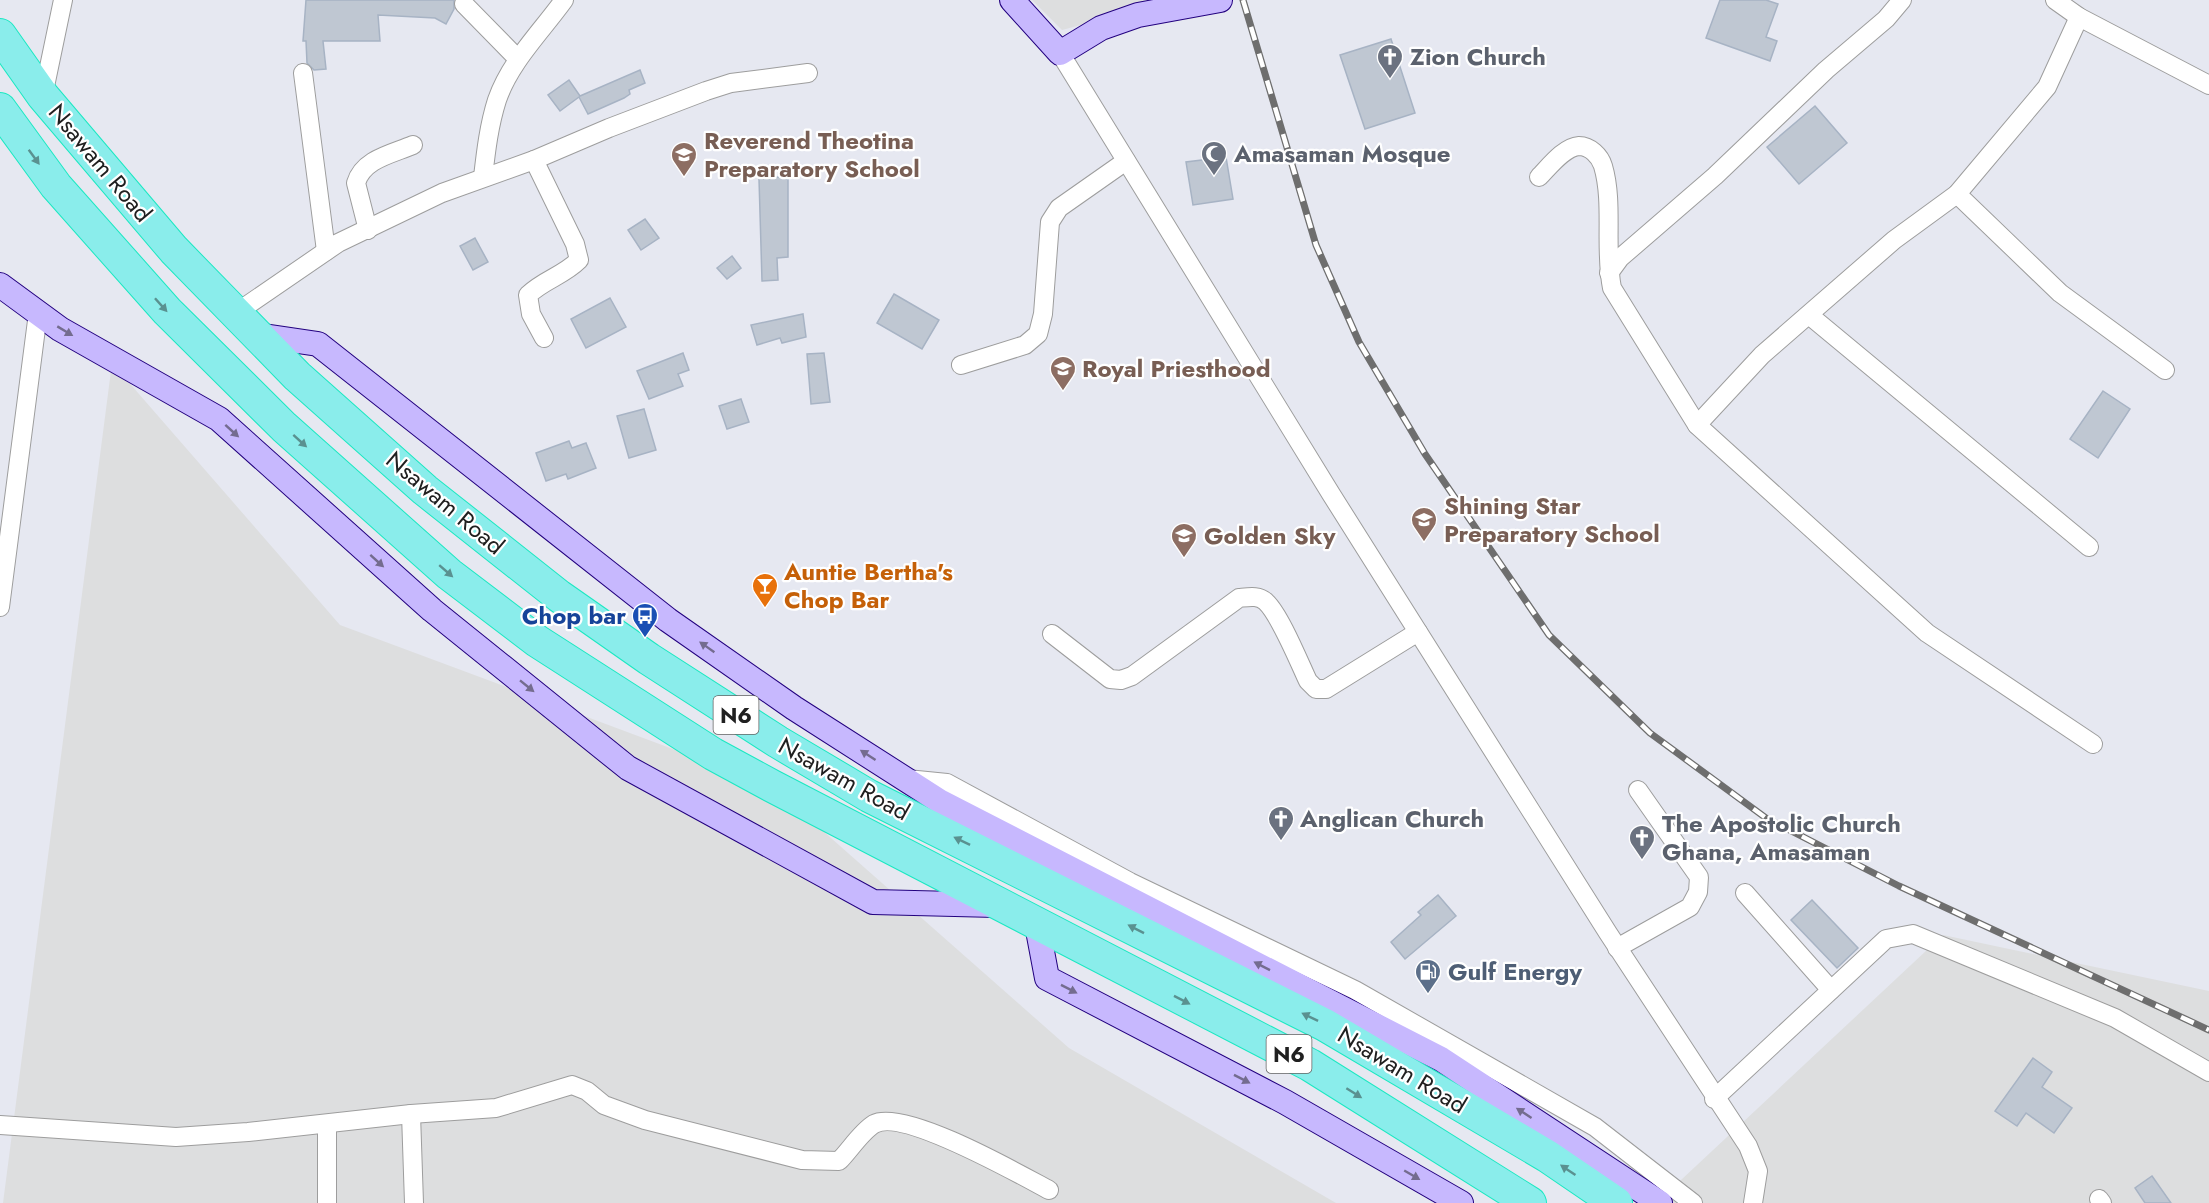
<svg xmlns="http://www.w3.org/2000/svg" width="2209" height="1203" viewBox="0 0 2209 1203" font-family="Jost,sans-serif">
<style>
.residential{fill:#dddedf}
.building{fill:#bfc7d2;stroke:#a7b3c4;stroke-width:1.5}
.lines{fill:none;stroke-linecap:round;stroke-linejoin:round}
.street-casing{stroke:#9d9d9d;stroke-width:20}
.secondary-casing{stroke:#22007f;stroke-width:26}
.highway-casing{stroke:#1be8c2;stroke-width:34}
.street{stroke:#fff;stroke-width:18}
.secondary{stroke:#c7b8fe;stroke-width:24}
.highway{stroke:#8aedeb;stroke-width:32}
.rail-casing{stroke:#6e6e6e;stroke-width:7}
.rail{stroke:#fff;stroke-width:4.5;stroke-dasharray:14;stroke-linecap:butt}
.oneway{fill:#5a9190}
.oneway2{fill:#746c8f}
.labels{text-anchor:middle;stroke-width:4.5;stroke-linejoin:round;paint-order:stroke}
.shield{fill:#fff;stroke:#636363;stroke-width:1.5}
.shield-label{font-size:22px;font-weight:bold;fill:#202020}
.worship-label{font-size:24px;font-weight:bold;fill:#5b616d;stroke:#fff;text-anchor:start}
.education-label{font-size:24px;font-weight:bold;fill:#785e54;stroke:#fff;text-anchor:start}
.street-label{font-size:24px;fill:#202020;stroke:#fff}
.food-label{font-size:24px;font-weight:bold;fill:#c56008;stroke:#fff;text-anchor:start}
.transit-label{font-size:24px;font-weight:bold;fill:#164399;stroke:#fff;text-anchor:end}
.service-label{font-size:24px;font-weight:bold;fill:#4e5e75;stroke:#fff;text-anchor:start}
</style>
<rect width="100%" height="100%" fill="#e6e8f1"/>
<g class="residential">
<polygon points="1032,0 1174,0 1062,30"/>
<polygon points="112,363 340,625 772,786 1069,1048 1336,1203 3,1203"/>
<polygon points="1943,935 2209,991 2209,1203 1673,1203 1666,1194"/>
</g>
<g class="building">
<polygon points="306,0 454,0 454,9 446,24 435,18 378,15 380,41 323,41 326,69 314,70 307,63 306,41 303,41"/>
<polygon points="1720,0 1766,0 1778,4 1766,37 1777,41 1770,61 1706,38"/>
<polygon points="1391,39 1415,113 1365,129 1340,55"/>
<polygon points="640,70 645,83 629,90 630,94 624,98 588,114 579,97 560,111 548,95 569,80 580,96"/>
<polygon points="1815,106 1847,143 1799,184 1767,147"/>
<polygon points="1226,157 1233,199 1193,205 1186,162"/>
<polygon points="788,176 788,257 777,258 778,280 762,281 759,179"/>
<polygon points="645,219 659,238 641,250 628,230"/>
<polygon points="475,238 488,262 473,270 460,246"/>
<polygon points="732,256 741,268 727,279 717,268"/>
<polygon points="894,294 939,320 922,349 877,323"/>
<polygon points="610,298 626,327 586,348 571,319"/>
<polygon points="803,314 806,337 782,343 780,338 757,345 751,325"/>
<polygon points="683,353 689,370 678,374 683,386 649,399 637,371"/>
<polygon points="824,353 830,402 811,404 807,354"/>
<polygon points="2103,391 2130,409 2098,458 2070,439"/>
<polygon points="741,399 749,422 727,429 719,406"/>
<polygon points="644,409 656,450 629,458 617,416"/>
<polygon points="569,441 572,448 586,443 596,468 568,479 566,474 546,481 536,453"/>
<polygon points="1438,895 1456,916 1405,959 1391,942 1421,915 1418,912"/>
<polygon points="1812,900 1858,948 1837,968 1791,920"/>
<polygon points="2033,1058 2052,1072 2042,1087 2072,1108 2054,1133 2026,1113 2017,1126 1995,1111"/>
<polygon points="2152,1176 2171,1203 2145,1203 2135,1188"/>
</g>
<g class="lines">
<defs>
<g id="street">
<polyline points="2055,0 2079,17 2209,85"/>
<polyline points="464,4 518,59"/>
<polyline points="1060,53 1331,494 1608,933 1748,1146 1758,1171 1753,1203"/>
<polyline points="303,73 326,251"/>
<polyline points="43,96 63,0"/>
<path d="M534 160 575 244 579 260C563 276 545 279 528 295L531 314 544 338"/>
<path d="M483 177C486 151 489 125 497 100 510 62 541 32 564 0"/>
<path d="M1539 177C1549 167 1564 147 1579 146 1590 146 1600 156 1603 166 1614 203 1604 249 1612 288L1697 425 1927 633 2093 744"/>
<polyline points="1957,194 2060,293 2165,370"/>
<path d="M368 230 356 183C363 159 392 154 413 145"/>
<polyline points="1609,273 1620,258 1715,176 1826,70 1886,19 1902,0"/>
<polyline points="236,313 338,243 442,193 534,160 609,128 706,91 731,83 808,73"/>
<polyline points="1809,315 2089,547"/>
<polyline points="961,365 1025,345 1038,334 1043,314 1050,222 1059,208 1126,161"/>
<polyline points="1697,425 1762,355 1894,240 1957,194 2047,87 2079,17"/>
<polyline points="0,607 38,313"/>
<path d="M1052 634 1110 679 1121 680 1132 676 1239 598C1249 597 1259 595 1266 602 1280 615 1299 662 1308 681L1316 689H1326L1418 632"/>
<polyline points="907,779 947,783 1130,882 1355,990 1595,1127 1693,1203"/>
<polyline points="1745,893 1831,990"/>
<polyline points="1617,948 1690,907 1698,892 1699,877 1638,790"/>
<polyline points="1714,1099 1886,939 1913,934 2115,1018 2209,1072"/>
<polyline points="411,1114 414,1203"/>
<path d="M0 1125 176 1137 248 1132 411 1114 496 1108 572 1085 587 1091 604 1105 645 1120 802 1160 839 1161C850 1150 861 1132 874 1124 903 1108 1019 1174 1049 1190"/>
<polyline points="2099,1199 2102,1203"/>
<polyline points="327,1203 327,1124"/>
</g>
<g id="secondary">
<polyline points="1012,0 1060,53 1101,28 1138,15 1220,0"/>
<polyline points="0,285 60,329 219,419 432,610 628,768 873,902 996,905"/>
<polyline points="257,335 318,344 668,620 794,708 941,802 1441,1059 1660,1203"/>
<polyline points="1037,925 1047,978 1285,1102 1461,1203"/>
</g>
<g id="highway">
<polyline points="0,35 43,96 174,250 297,376 425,490 559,596 649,659 778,742 869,796 1325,1025 1547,1156 1616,1203"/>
<polyline points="0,109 56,186 167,311 284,427 449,574 537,641 713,754 772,786 1310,1065 1530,1203"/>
</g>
</defs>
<use href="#street" class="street-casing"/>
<use href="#secondary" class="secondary-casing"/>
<use href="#highway" class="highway-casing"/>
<use href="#street" class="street"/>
<use href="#secondary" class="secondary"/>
<use href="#highway" class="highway"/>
<defs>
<polyline id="rail" points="1243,0 1316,245 1359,342 1425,454 1549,635 1650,733 1766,818 1899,886 2209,1030"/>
</defs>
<use href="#rail" class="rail-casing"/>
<use href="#rail" class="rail"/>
</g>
<defs><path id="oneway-solid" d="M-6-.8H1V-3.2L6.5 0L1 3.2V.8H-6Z" transform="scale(1.5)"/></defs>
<g class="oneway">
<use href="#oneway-solid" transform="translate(34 157) rotate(54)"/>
<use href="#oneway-solid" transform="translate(161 305) rotate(48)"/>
<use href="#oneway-solid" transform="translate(300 441) rotate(42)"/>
<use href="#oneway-solid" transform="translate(446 571) rotate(41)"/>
<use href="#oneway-solid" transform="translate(962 841) rotate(-154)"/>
<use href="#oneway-solid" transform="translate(1136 929) rotate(-153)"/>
<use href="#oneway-solid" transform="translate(1182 1000) rotate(27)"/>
<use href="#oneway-solid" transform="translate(1310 1017) rotate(-154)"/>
<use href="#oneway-solid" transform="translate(1354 1093) rotate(32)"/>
<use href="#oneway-solid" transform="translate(1568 1170) rotate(-146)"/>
</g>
<g class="oneway2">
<use href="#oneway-solid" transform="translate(65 331) rotate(31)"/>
<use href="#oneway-solid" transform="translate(232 431) rotate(42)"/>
<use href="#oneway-solid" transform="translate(377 561) rotate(42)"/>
<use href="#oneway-solid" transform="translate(707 647) rotate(-145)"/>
<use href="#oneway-solid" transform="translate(527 686) rotate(39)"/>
<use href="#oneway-solid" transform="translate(868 755) rotate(-147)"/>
<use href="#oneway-solid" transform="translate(1262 966) rotate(-153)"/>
<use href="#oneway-solid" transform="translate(1069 989) rotate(27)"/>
<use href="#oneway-solid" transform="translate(1242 1079) rotate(27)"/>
<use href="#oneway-solid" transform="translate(1524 1113) rotate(-147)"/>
<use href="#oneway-solid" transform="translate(1412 1175) rotate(30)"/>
</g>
<defs>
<symbol id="church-pin" viewBox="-11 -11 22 30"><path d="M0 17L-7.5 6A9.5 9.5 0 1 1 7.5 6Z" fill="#6b7280" stroke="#fff"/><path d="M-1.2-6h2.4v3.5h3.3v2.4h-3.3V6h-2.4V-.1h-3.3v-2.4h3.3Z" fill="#fff"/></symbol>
<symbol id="mosque-pin" viewBox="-11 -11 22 30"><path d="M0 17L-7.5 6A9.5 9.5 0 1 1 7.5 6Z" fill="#6b7280" stroke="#fff"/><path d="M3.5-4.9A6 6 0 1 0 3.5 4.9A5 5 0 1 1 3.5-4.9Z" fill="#fff"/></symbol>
<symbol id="school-pin" viewBox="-11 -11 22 30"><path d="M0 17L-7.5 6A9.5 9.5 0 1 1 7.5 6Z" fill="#8d6e63" stroke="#fff"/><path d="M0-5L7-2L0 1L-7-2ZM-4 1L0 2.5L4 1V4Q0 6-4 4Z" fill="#fff"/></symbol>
<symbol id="bar-pin" viewBox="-11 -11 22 30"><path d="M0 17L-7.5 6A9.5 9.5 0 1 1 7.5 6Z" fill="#e8710a" stroke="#fff"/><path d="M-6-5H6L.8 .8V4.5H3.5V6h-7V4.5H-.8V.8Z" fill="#fff"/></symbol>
<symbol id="bus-pin" viewBox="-11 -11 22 30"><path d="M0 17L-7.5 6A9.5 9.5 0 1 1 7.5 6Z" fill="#1a4fb4" stroke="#fff"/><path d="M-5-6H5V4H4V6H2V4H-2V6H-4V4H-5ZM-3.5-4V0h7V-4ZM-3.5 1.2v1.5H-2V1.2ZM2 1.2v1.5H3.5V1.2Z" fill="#fff"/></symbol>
<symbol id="fuel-pin" viewBox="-11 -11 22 30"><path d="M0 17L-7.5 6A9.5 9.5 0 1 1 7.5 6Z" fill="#5c6f8a" stroke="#fff"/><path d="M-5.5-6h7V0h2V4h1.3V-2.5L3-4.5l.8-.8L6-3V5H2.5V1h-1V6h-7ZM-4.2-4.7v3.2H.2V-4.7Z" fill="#fff"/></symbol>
</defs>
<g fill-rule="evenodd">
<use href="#church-pin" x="1375" y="42" width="30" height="40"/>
<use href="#mosque-pin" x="1199" y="139" width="30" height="40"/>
<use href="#school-pin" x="669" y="140" width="30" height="40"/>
<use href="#school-pin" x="1048" y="354" width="30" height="40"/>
<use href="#school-pin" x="1409" y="505" width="30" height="40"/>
<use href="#school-pin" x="1169" y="521" width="30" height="40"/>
<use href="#bar-pin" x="750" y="571" width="30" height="40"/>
<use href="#bus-pin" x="630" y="601" width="30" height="40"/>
<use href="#church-pin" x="1266" y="804" width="30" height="40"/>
<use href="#church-pin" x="1627" y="823" width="30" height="40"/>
<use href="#fuel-pin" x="1413" y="957" width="30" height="40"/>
</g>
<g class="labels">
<g class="shield">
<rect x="713.5" y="696" width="45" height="38" rx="4.5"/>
<rect x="1266.5" y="1035" width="45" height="38" rx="4.5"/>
</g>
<g class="shield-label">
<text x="736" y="723">N6</text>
<text x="1289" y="1062">N6</text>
</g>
<g class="worship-label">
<text x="1410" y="65">Zion Church</text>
<text x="1234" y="162">Amasaman Mosque</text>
<text x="1300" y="827">Anglican Church</text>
<text x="1662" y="832">The Apostolic Church<tspan x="1662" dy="28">Ghana, Amasaman</tspan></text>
</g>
<g class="education-label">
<text x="704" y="149">Reverend Theotina<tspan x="704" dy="28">Preparatory School</tspan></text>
<text x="1082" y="377">Royal Priesthood</text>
<text x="1444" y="514">Shining Star<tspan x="1444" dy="28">Preparatory School</tspan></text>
<text x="1204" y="544">Golden Sky</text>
</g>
<g class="street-label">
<text transform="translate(100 163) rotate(50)" y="8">Nsawam Road</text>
<text transform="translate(445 503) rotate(40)" y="8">Nsawam Road</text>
<text transform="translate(844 779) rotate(29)" y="8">Nsawam Road</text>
<text transform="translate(1402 1070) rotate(31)" y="8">Nsawam Road</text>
</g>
<g class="food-label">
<text x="784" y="580">Auntie Bertha's<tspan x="784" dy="28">Chop Bar</tspan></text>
</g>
<g class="transit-label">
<text x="626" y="624">Chop bar</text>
</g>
<g class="service-label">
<text x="1448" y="980">Gulf Energy</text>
</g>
</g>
</svg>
